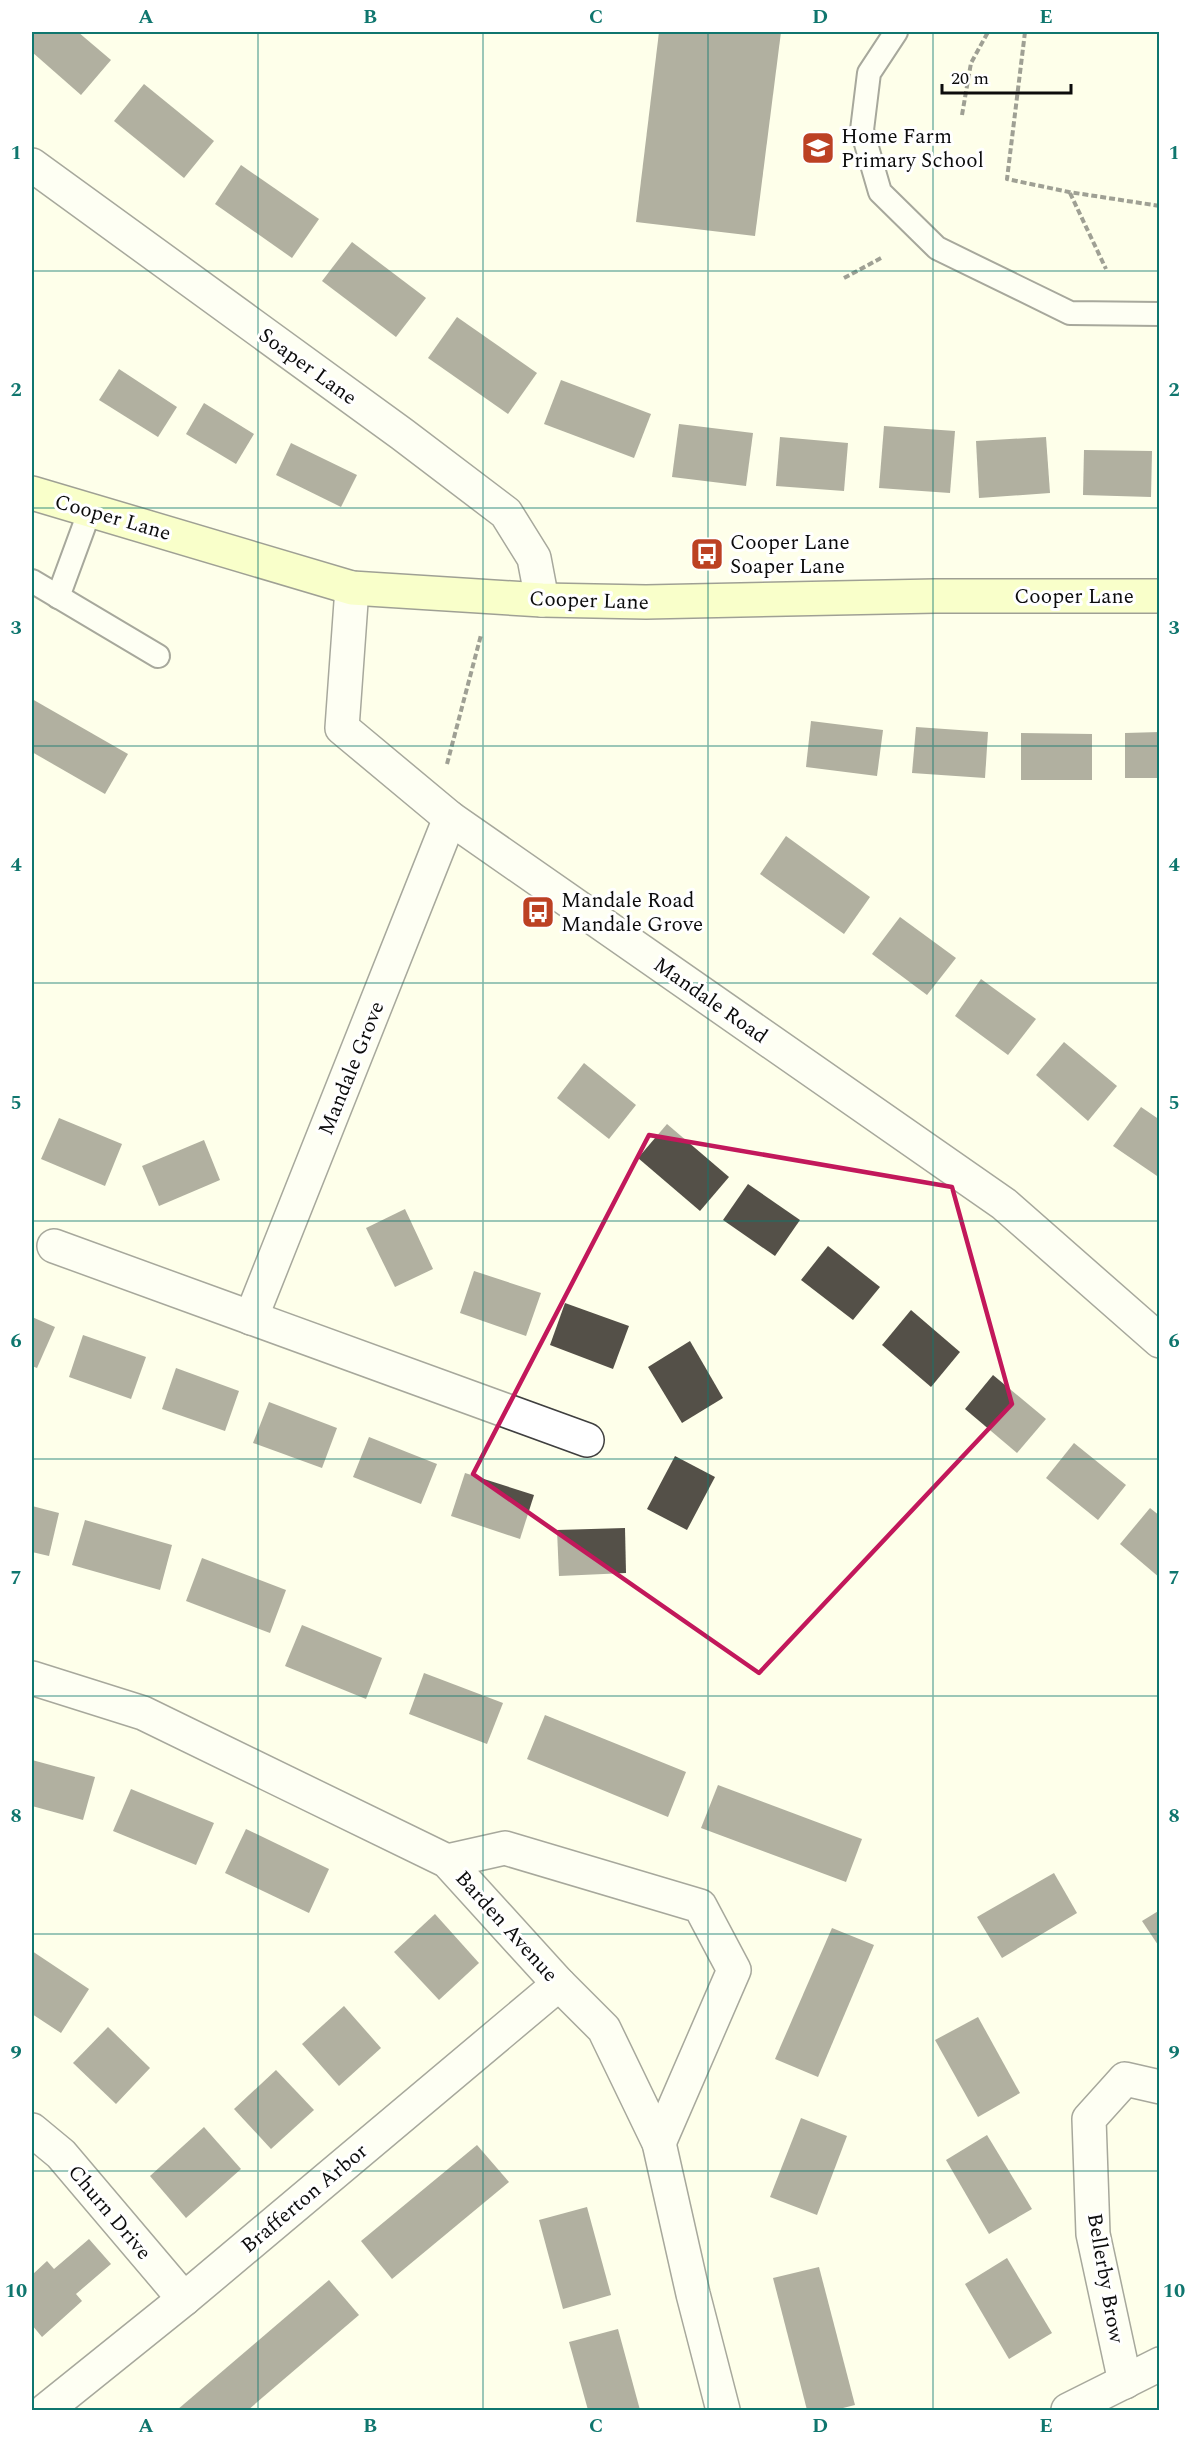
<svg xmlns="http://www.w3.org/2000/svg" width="1191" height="2442" viewBox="0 0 1191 2442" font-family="Spectral,serif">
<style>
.building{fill:#545048}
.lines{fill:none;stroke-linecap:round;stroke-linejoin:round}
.lane-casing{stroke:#3f3f3f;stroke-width:26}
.street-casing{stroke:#3f3f3f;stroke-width:36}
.secondary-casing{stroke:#2e2e2e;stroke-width:36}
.path{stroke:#2e2e2e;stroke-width:4;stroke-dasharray:6 3;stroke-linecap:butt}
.lane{stroke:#fff;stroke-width:22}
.street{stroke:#fff;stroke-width:33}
.secondary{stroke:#f3ffa5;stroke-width:33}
.marked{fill:none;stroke:#c2185b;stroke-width:4.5;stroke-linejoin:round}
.grid{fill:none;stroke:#0f766e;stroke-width:1.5;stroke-opacity:0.55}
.labels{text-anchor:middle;stroke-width:6;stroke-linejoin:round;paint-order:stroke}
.poi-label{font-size:21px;fill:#0c0c0c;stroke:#fff;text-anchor:start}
.street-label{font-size:21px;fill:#0c0c0c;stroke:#fff}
.neatline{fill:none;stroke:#0f766e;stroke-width:2}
.grid-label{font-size:20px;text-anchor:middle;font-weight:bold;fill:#0f766e}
</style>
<rect width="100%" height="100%" fill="#feffea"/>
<g class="building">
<polygon points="32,32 78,32 111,60 81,95 32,52"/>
<polygon points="659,32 781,32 755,236 636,222"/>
<polygon points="144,84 214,141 184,178 114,121"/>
<polygon points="241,165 319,219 292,258 215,204"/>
<polygon points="352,242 426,298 396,337 322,281"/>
<polygon points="457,317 537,373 508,414 428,358"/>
<polygon points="119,369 177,407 158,437 99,400"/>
<polygon points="561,380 651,414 634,458 544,424"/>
<polygon points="204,403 254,434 236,464 186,434"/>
<polygon points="679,424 753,433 746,486 672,477"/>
<polygon points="884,426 955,431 950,493 879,488"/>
<polygon points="780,437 848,443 844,491 776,486"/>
<polygon points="1046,437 1050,493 979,498 976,441"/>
<polygon points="291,443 357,475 341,507 276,475"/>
<polygon points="1084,450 1152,451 1151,497 1083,495"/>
<polygon points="32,699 128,754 105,794 32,752"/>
<polygon points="811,721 883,730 877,776 806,767"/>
<polygon points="916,727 988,732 985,778 912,773"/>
<polygon points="1160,732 1160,778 1125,778 1125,733"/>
<polygon points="1021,733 1092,734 1092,780 1021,780"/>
<polygon points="786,836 870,897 844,934 760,874"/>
<polygon points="900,917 956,958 927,995 872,954"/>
<polygon points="981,979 1036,1019 1008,1055 955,1016"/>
<polygon points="1064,1042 1117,1086 1088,1121 1036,1075"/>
<polygon points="584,1063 636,1105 609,1139 557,1098"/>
<polygon points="1141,1107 1160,1120 1160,1178 1113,1146"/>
<polygon points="59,1118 122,1144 105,1186 41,1159"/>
<polygon points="667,1124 729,1177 700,1211 638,1158"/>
<polygon points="204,1140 220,1180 159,1206 142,1166"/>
<polygon points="748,1184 800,1220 775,1256 723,1220"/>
<polygon points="405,1209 433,1269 395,1287 366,1228"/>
<polygon points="828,1246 880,1287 853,1320 801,1280"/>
<polygon points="474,1271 541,1293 526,1336 460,1313"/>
<polygon points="565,1303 629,1326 613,1369 550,1345"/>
<polygon points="911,1310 960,1352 931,1387 882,1345"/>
<polygon points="32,1317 55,1327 37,1368 32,1366"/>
<polygon points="83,1335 146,1357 131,1399 69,1377"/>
<polygon points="690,1341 723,1398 682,1423 648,1367"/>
<polygon points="176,1368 239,1391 225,1431 162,1409"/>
<polygon points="993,1375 1046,1419 1017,1453 965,1409"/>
<polygon points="269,1402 337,1428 322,1468 253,1443"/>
<polygon points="369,1437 437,1464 421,1504 353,1477"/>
<polygon points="1074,1443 1126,1485 1098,1520 1046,1478"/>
<polygon points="675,1456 715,1477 687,1530 647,1509"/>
<polygon points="465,1473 534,1495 520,1539 451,1516"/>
<polygon points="32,1506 59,1513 49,1556 32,1552"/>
<polygon points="1150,1508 1160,1516 1160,1578 1120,1544"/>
<polygon points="85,1520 172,1545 160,1590 72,1565"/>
<polygon points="625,1528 626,1573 559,1576 557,1530"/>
<polygon points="202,1558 286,1590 270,1633 186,1601"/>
<polygon points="302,1625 382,1658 366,1699 285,1666"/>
<polygon points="424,1673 503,1703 487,1744 409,1714"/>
<polygon points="545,1715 686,1772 668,1817 527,1759"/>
<polygon points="32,1760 95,1777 83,1820 32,1806"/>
<polygon points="718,1785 862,1839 846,1882 701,1828"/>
<polygon points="131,1789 214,1823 196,1865 113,1831"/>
<polygon points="246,1829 329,1869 309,1913 225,1873"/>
<polygon points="1054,1873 1077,1913 1002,1958 977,1917"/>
<polygon points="1160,1910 1160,1948 1142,1921"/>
<polygon points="435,1914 479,1963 439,2000 394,1952"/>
<polygon points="832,1928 874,1945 818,2077 775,2059"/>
<polygon points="32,1951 89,1989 61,2033 32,2014"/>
<polygon points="344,2006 381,2048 339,2086 302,2044"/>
<polygon points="978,2017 1020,2093 978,2117 935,2040"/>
<polygon points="108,2027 150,2068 116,2104 73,2063"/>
<polygon points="276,2070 314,2110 271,2149 234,2109"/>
<polygon points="801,2118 847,2136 817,2215 770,2197"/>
<polygon points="204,2127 241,2169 186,2218 150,2176"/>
<polygon points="987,2135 1032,2209 989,2234 946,2160"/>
<polygon points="477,2145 509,2182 392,2279 361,2241"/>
<polygon points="587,2207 611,2295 563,2309 539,2220"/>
<polygon points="89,2239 111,2264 76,2294 82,2301 42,2337 32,2325 32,2275 47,2261 54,2269"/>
<polygon points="1007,2258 1052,2333 1009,2359 965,2284"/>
<polygon points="819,2267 855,2405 835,2410 807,2410 773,2278"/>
<polygon points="329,2280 359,2315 248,2410 177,2410"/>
<polygon points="618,2329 640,2410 588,2410 569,2342"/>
</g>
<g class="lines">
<defs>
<g id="lane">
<polyline points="896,32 869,73 862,130 880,192 937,248 1070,313 1160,314"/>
<polyline points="32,581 158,656"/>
<polyline points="58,597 90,510"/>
</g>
<g id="street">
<polyline points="32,165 402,434 506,513 534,558 542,600"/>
<polyline points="352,588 342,728 450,818 1004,1204 1160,1341"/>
<polyline points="54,1246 587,1440"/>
<polyline points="251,1318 450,818"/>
<polyline points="32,1678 143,1713 447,1861 559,1984 604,2029 659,2143 693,2294 723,2410"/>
<polyline points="447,1861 505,1848 700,1906 734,1970 659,2143"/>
<polyline points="32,2130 61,2154 184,2299"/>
<polyline points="1125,2382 1093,2234 1089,2119 1125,2079 1160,2087"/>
<polyline points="46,2410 184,2299 559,1984"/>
<polyline points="1068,2410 1160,2364"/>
</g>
<polyline id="secondary" points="32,493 352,588 542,600 646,602 935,596 1160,596"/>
</defs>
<use href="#lane" class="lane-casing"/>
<use href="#street" class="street-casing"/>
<use href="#secondary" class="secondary-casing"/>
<g class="path">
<polyline points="1025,32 1007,179 1069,192 1160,206"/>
<polyline points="962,115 971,63 988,32"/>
<polyline points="1070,193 1106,269"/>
<polyline points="844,278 883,257"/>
<polyline points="447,764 481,635"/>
</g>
<use href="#lane" class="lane"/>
<use href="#street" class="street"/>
<use href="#secondary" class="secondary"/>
</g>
<path d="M0 0H1191V2442H0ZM649 1135 952 1187 1012 1404 759 1673 473 1474Z" fill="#feffea" fill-opacity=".55" fill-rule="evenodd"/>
<path class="marked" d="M649 1135 952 1187 1012 1404 759 1673 473 1474Z"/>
<path class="grid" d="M258 32V2410M483 32V2410M708 32V2410M933 32V2410M32 271H1160M32 508H1160M32 746H1160M32 983H1160M32 1221H1160M32 1459H1160M32 1696H1160M32 1934H1160M32 2171H1160"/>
<defs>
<symbol id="school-square" viewBox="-11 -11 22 22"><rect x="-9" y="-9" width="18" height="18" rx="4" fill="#bc4123" stroke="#fff"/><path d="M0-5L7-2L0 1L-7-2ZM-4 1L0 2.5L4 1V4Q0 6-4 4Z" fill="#fff"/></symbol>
<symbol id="bus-square" viewBox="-11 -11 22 22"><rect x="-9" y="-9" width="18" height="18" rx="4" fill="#bc4123" stroke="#fff"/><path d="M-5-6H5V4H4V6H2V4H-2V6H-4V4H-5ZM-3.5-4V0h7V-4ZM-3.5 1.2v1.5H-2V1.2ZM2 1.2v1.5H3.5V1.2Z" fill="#fff"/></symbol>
</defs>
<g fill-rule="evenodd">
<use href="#school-square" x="799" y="129" width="38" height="38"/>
<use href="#bus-square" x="688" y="535" width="38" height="38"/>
<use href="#bus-square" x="519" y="893" width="38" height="38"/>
</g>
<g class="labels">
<g class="poi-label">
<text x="841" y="143">Home Farm<tspan x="841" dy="24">Primary School</tspan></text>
<text x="730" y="549">Cooper Lane<tspan x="730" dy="24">Soaper Lane</tspan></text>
<text x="561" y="907">Mandale Road<tspan x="561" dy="24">Mandale Grove</tspan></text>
</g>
<g class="street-label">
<text transform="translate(308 366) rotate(36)" y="7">Soaper Lane</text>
<text transform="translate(113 517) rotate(16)" y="7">Cooper Lane</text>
<text x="1074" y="603">Cooper Lane</text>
<text transform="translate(589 600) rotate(2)" y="7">Cooper Lane</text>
<text transform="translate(711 1000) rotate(35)" y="7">Mandale Road</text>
<text transform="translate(351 1068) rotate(-68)" y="7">Mandale Grove</text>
<text transform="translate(507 1926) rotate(48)" y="7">Barden Avenue</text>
<text transform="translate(304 2198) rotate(-40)" y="7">Brafferton Arbor</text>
<text transform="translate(110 2212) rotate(50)" y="7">Churn Drive</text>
<text transform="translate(1106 2278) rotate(80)" y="7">Bellerby Brow</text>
</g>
</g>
<rect width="1191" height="2442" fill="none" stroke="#ffffff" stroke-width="66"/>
<path d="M942 84v9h129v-9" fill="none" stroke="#0c0c0c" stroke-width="3"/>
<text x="951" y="84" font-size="18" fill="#0c0c0c" stroke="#ffffff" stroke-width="4.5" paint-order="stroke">20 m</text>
<rect x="33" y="33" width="1125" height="2376" class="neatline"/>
<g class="grid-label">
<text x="146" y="23">A</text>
<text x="370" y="23">B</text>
<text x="596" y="23">C</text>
<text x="820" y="23">D</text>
<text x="1046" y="23">E</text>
<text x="16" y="159">1</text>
<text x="1174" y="159">1</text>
<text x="16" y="396">2</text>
<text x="1174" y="396">2</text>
<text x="16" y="634">3</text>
<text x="1174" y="634">3</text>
<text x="16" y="871">4</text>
<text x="1174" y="871">4</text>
<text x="16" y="1109">5</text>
<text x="1174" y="1109">5</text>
<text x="16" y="1347">6</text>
<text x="1174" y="1347">6</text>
<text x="16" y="1584">7</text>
<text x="1174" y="1584">7</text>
<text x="16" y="1822">8</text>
<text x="1174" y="1822">8</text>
<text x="16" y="2059">9</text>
<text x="1174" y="2059">9</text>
<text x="16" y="2297">10</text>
<text x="1174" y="2297">10</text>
<text x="146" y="2432">A</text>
<text x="370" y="2432">B</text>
<text x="596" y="2432">C</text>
<text x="820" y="2432">D</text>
<text x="1046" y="2432">E</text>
</g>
</svg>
